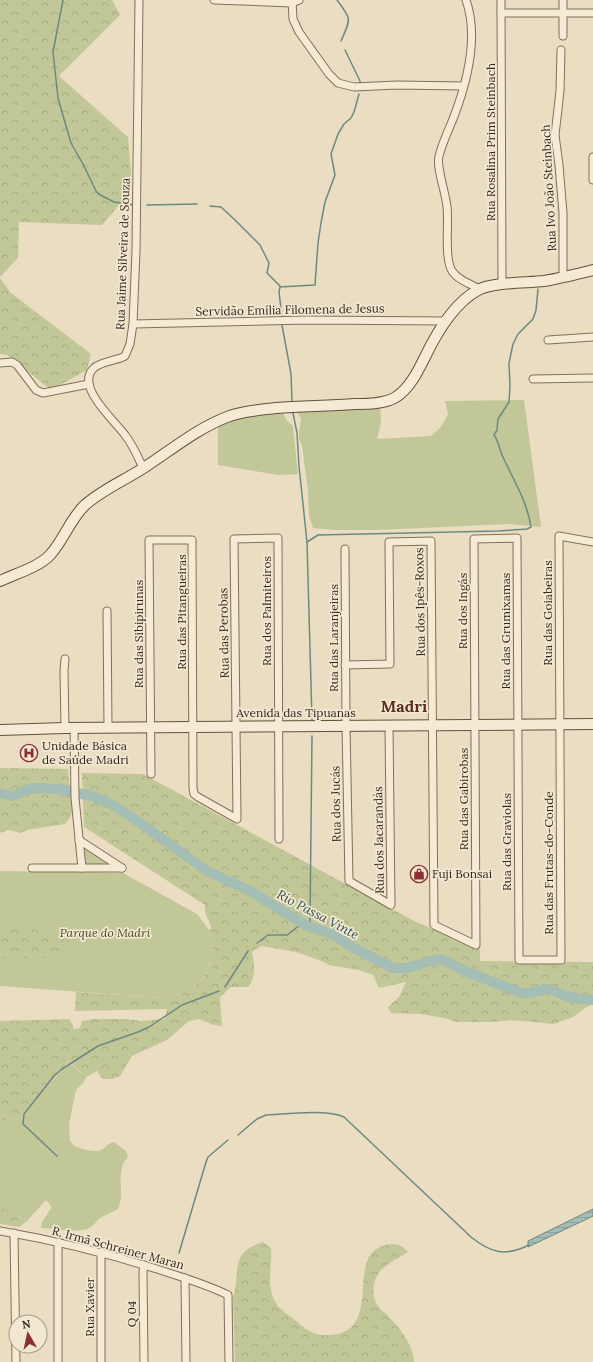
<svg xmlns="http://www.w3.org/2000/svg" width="593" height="1362" viewBox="0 0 593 1362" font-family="Lora,serif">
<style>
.green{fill:#c2c798}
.forest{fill:url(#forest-crowns)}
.water{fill:url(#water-rules);stroke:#6c8a82}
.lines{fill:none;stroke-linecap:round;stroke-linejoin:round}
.stream{stroke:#6c8a82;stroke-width:1.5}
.river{stroke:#a4bdb5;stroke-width:10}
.minor-casing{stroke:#826f5b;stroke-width:9}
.secondary-casing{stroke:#64503e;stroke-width:12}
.minor{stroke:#f5ebd5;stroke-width:7}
.secondary{stroke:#f5ebd5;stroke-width:10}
.labels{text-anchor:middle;stroke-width:3.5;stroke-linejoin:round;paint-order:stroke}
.street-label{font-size:12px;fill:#33281e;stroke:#f2e8d1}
.poi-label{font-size:12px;fill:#33281e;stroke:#f2e8d1;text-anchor:start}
.park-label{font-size:12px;font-style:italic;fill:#454e26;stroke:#f2e8d1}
.water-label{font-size:13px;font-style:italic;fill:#2e524f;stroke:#f2e8d1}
.district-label{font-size:16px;font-weight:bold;fill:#5c2c21;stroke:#f2e8d1}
</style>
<defs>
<pattern id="forest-crowns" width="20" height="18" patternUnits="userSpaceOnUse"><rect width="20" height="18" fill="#c2c798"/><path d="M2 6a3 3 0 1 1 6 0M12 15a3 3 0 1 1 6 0" fill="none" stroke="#a7ab83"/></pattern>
<pattern id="water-rules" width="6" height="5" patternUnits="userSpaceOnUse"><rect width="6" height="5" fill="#a4bdb5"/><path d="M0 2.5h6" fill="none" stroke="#8ea29b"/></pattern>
</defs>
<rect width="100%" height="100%" fill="#eaddc2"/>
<g class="green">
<polygon points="524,400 541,527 508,524 378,530 336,530 313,528 309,515 308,491 302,445 299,439 299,433 301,419 297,411 380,405 381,422 377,439 431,436 441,427 448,414 445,401"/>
<path d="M283 410C283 418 288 421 293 426L298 474 279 475 218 465V424L226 420Z"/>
<polygon points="84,847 112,865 86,866"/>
<polygon points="0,871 123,873 197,914 209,930 213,948 211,959 204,977 189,992 164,998 0,986"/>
<path d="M70 1061 71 1064 86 1077 84 1082 76 1090 69 1124 70 1140 74 1146C83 1149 94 1154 103 1149 107 1146 109 1143 114 1142L126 1151 128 1157C117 1169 122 1182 121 1196 121 1201 119 1205 118 1209 113 1212 107 1214 102 1217 96 1220 94 1227 87 1229 72 1233 56 1228 41 1228L42 1222 52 1207 46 1200 27 1221 0 1206V1121L26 1114 34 1101Z"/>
</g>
<g class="forest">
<polygon points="0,0 112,0 120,15 59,76 128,137 131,173 131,191 102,225 19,222 18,258 0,277"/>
<polygon points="0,278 11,293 91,354 87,370 51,390 7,355 0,354"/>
<polygon points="0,768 68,769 72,811 70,818 65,824 27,830 21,833 8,830 0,833"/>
<path d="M82 773 143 774 414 921 480 949V961L593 962V1004L585 1008 573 1017 554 1024 512 1020 493 1022H457L444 1018 421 1014 391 1013 388 1007 399 997 406 982 379 988 373 975 359 970 329 965 324 962 296 952 262 946 252 951C254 964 257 977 248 987H231L220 997 222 1026 214 1025 199 1019 189 1021 167 1040 132 1056 120 1076 113 1079H102L97 1071 86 1077 69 1061 34 1101 26 1114 0 1121V1021L69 1019 73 1025V1029L80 1028 82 1021 93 1019H127L141 1021 165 1019 167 1009 75 1011 76 992 163 998 189 992 204 977 211 959 213 948 209 930 211 928C210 920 204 916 205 905L84 827Z"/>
<path d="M28 925 48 937 73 941 75 945C67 948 61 953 55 955 37 962 18 955 0 958V939L18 926Z"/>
<polygon points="0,1206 27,1221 19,1227 0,1224"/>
<path d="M263 1242 271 1248C273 1267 264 1290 279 1307 285 1314 295 1319 302 1326 310 1333 320 1336 330 1335 377 1333 354 1275 371 1254 377 1246 392 1241 401 1246 404 1248 406 1250 408 1252 400 1257 390 1262 382 1269 373 1278 370 1295 378 1306 380 1310 386 1313 389 1317 400 1328 414 1346 414 1362H235L233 1298C241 1270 229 1253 263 1242Z"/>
</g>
<polygon class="water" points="593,1209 593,1216 528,1247 528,1241"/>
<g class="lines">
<g class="stream">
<polyline points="63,0 53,52 58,98 71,143 83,164 96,191 100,195 114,202 134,205"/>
<path d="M337 0C352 20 351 18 341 41"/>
<polyline points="345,50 360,81 360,84"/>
<polyline points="147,205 197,204"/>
<polyline points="210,206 221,207 235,220 260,245 269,263 267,273 280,286"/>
<polyline points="280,287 315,285 318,243 321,223 325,202 335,175 331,154 338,134 344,124 351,118 354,112 359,94"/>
<polyline points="280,287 279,292 282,317"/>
<polyline points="282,325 291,374 292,402"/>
<polyline points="293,413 297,433 299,466 307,542 312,720"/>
<path d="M307 542 318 535 498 531 527 529 531 527C527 501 513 479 502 455 499 448 499 442 494 435L497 430 498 419 509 402 510 386 509 363 513 344 518 334 533 319 536 310 538 289"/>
<polyline points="312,927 310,921 312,736"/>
<polyline points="257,943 268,935 287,935 300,925 305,925"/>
<polyline points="225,987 248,951"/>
<path d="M238 1135 257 1119 266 1115C286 1114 327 1109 344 1117L471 1237C491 1253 505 1257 529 1245"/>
<polyline points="57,1156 23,1124 24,1114 54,1076 62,1069 98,1046 138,1032 149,1027 182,1005 219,991"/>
<polyline points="179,1253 206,1162 208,1157 228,1140"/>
</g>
<polyline class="river" points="0,793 12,796 26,790 36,788 57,789 92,796 111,804 136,820 207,871 252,892 305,925 332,934 352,947 393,968 407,968 431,961 439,959 446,961 465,971 521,993 530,993 545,989 552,990 566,996 580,999 593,1000"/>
<defs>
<g id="minor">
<path d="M139 0 136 251 133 324 130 344 125 356C116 361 101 361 94 368 74 386 116 422 125 435 133 445 138 457 143 468"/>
<polyline points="214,0 292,3 299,0"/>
<polyline points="292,0 293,19 299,32 329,74 338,83 354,87 397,85 463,86"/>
<path d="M466 0C479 37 467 83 453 119 448 131 442 144 439 156 436 168 446 193 447 207 449 223 444 258 452 271 458 280 470 284 480 289"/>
<polyline points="501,0 502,285"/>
<polyline points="501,13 593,13"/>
<polyline points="563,36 563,0"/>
<polyline points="561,50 560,91 555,135 559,165 563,213 563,277"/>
<polyline points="593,157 593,180"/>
<polyline points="133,324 306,320 447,321"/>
<polyline points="548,340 593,337"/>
<polyline points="0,363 12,362 17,365 36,390 43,393 89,384"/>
<polyline points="533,379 593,378"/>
<polyline points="345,549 346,726 349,881 391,905 389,726"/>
<polyline points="107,611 108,727"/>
<polyline points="65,659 64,671 65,728"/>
<polyline points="345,665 390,664 389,542 431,541 434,925 476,945 474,539 517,538 519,960 561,960 559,536 593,542"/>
<polyline points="74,727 75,798 82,868"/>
<polyline points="151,774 149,540 192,540 193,788 194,794 198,797 237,819 234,539 278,538 279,839"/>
<polyline points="79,840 122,868"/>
<polyline points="32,868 122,868"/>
<path d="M0 1231C53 1240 106 1253 157 1269 181 1277 206 1284 228 1295L229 1362"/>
<polyline points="14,1233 16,1362"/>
<polyline points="58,1242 58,1362"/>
<polyline points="185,1278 186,1362"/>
<polyline points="101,1362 101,1253"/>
<polyline points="144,1362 143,1272 144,1265"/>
</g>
<g id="secondary">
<path d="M0 581C15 574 39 567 50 555 64 540 70 519 85 505 102 490 123 481 142 469 170 451 196 429 227 417 242 411 260 410 276 408 302 406 328 406 355 404 367 404 385 404 396 397 410 388 418 371 425 357 436 334 454 303 478 290 493 282 526 283 544 281 561 278 577 274 593 270"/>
<polyline points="0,730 65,728 593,724"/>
</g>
</defs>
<use href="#minor" class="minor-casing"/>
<use href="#secondary" class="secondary-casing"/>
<use href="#minor" class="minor"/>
<use href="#secondary" class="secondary"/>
</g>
<defs>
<symbol id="hospital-ring" viewBox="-11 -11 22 22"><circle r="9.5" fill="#f2e8d1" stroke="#8c3033" stroke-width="1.5"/><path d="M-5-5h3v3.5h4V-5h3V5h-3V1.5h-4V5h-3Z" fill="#8c3033"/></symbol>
<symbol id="shop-ring" viewBox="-11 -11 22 22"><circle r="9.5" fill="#f2e8d1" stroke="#8c3033" stroke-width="1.5"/><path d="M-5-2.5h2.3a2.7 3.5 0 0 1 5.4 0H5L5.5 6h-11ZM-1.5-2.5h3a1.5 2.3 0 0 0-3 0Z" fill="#8c3033"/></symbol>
</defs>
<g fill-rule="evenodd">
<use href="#hospital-ring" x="19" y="743" width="20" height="20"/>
<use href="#shop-ring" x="409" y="864" width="20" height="20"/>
</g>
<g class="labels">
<g class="street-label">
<text transform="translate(491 142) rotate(-90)" y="4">Rua Rosalina Prim Steinbach</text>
<text transform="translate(549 188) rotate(-93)" y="4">Rua Ivo João Steinbach</text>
<text transform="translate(123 254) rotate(-88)" y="4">Rua Jaime Silveira de Souza</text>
<text transform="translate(290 310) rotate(-1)" y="4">Servidão Emília Filomena de Jesus</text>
<text transform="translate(420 602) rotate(-91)" y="4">Rua dos Ipês-Roxos</text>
<text transform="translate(267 611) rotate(-90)" y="4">Rua dos Palmiteiros</text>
<text transform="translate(463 611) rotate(-90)" y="4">Rua dos Ingás</text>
<text transform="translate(182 612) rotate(-90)" y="4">Rua das Pitangueiras</text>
<text transform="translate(548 613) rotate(-90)" y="4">Rua das Goiabeiras</text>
<text transform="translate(506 631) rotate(-90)" y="4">Rua das Grumixamas</text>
<text transform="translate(224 633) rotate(-91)" y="4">Rua das Perobas</text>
<text transform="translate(139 634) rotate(-90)" y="4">Rua das Sibipirunas</text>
<text transform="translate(334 638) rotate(-90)" y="4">Rua das Laranjeiras</text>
<text x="296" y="717">Avenida das Tipuanas</text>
<text transform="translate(464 799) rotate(-90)" y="4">Rua das Gabirobas</text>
<text transform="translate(336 804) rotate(-91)" y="4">Rua dos Jucás</text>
<text transform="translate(379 840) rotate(-91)" y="4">Rua dos Jacarandás</text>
<text transform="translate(507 842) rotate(-90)" y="4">Rua das Graviolas</text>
<text transform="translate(549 863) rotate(-90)" y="4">Rua das Frutas-do-Conde</text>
<text transform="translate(118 1248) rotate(15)" y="4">R. Irmã Schreiner Maran</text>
<text transform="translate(90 1307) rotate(-90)" y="4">Rua Xavier</text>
<text transform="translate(132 1314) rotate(-90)" y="4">Q 04</text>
</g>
<g class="poi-label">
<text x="42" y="750">Unidade Básica<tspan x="42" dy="14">de Saúde Madri</tspan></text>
<text x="432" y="878">Fuji Bonsai</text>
</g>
<g class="park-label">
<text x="105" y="937">Parque do Madri</text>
</g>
<g class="water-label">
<text transform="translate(318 914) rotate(28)" y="5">Rio Passa Vinte</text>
</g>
<g class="district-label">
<text x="404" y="712">Madri</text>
</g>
</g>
<g transform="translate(28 1334) rotate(351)"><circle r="19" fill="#f2e8d1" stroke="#a69b89"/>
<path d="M0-3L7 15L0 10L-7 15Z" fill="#8c3033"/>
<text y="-6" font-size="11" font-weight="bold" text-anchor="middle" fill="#33281e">N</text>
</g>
</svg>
